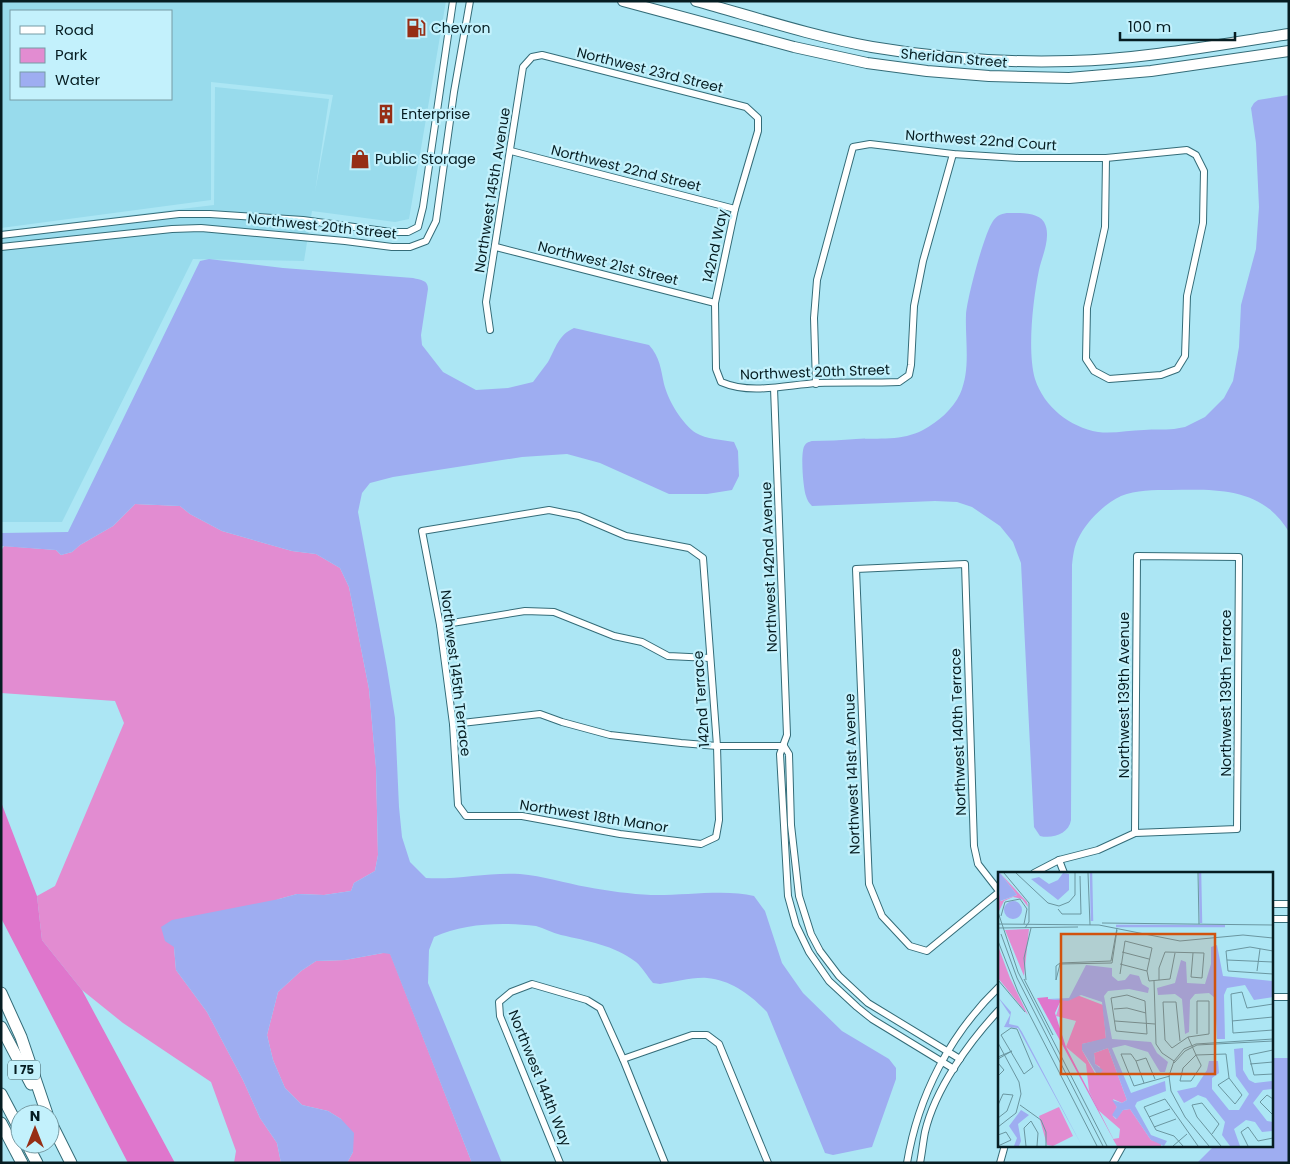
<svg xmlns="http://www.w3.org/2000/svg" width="1290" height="1164" viewBox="0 0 1290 1164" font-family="Poppins,sans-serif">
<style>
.built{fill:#98dbec;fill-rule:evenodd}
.green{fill:#e28cd1}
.forest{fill:#df76cc}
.water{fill:#9eadf1}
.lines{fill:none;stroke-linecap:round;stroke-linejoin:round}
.street-casing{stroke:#346c78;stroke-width:8}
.primary-casing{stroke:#346c78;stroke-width:12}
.highway-casing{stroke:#346c78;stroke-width:13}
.street{stroke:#fff;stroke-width:6}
.primary{stroke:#fff;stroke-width:10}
.highway{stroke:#fff;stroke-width:11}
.labels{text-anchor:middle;stroke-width:4.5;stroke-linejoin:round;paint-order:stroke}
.shield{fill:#c3f1fc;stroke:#3f5d63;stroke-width:1}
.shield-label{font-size:12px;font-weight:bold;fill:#061d22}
.poi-label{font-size:14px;fill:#061d22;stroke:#c3f1fc;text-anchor:start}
.street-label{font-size:14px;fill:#061d22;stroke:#c3f1fc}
.inset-river{fill:none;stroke:#9eadf1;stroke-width:2.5}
.inset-road{fill:none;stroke:#6a96a0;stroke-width:1}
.view{fill:#d1530e;fill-opacity:0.15;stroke:#d1530e;stroke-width:2.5}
.inset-edge{fill:none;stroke:#061d22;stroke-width:2.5}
</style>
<rect width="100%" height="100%" fill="#ace6f4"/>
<path class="built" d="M1 1H446L409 219 395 222 312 211 304 261 193 259 62 522H1V231L214 205 215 87 329 99 315 192 333 95 211 82V200L1 228ZM11 11H171V99H11Z"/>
<g class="green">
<polygon points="135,504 180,506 190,514 222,531 292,551 316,554 340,568 349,587 369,689 376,767 378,855 375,871 354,883 351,891 324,895 297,894 279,899 174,947 176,970 207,1012 243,1080 260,1118 277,1143 281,1163 234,1163 236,1151 211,1082 123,1023 82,990 42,940 37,896 55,886 124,723 115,701 1,693 1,551 4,546 56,550 61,555 72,552 80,545 113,526"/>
<polygon points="383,953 390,953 472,1163 347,1163 353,1152 341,1119 328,1111 302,1105 285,1088 273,1060 267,1035 278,992 301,971 316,961 345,960"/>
</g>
<polygon class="forest" points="1,802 37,896 42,940 82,990 175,1163 128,1163 1,918"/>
<g class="water">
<path d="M1289 95V532C1263 487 1216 489 1170 490 1154 490 1136 490 1121 496 1104 504 1086 522 1078 539 1074 547 1073 556 1072 565L1071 820C1069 834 1052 839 1040 836L1034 827 1021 563 1013 542 1000 526 972 507 957 502 935 501 812 506C809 503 807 500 806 496 803 488 800 450 805 445 807 442 809 442 812 441 826 441 842 440 856 439 879 438 902 441 923 430 938 422 953 409 960 394 971 369 965 341 966 315 967 298 984 234 993 221 997 215 1003 213 1009 213 1020 213 1038 212 1044 222 1052 236 1042 256 1039 270 1033 299 1027 351 1035 379 1044 407 1070 427 1098 432 1114 434 1129 430 1144 430 1154 429 1164 430 1174 429L1185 427 1205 417 1224 398 1233 381 1239 347 1241 305 1256 249 1259 207 1256 143 1251 108 1254 103 1258 100Z"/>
<path d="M209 259 283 268 413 278C421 280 428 280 428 289L421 335 422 345 443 372 476 390 508 388 533 382C538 375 543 369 548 362 556 348 558 335 574 328L649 345C660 357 661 370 664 384 668 400 682 424 696 433 706 439 722 440 734 442L738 451 739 476 732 490 707 494H669L600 463 567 454 522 457 393 477 370 483 362 493 358 512 387 668 395 718 399 807 402 837 410 862 426 878C457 880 488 872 520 874 543 876 565 883 587 887 608 891 631 894 651 895 681 896 726 889 754 896L765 911 782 963 803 993 842 1031 889 1059 896 1068V1079L872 1147 833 1155 825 1153 767 1012C751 995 731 980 707 978 692 977 675 982 660 984L653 983C647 976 642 967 636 962 614 945 587 941 561 935 552 933 544 928 536 926 503 922 464 923 434 937L429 950 428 983 502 1163H472L390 954 383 953 345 960 316 961 301 971 278 992 267 1035 273 1060 285 1088 302 1105 328 1111 341 1119 354 1133 353 1152 347 1163H281L277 1143 260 1118 243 1080 207 1012 176 970 174 947 165 941 161 927 172 920 279 899 297 894 324 895 351 891 354 883 375 871 378 855 376 768 369 689 349 587 340 568 316 554 292 551 222 531 190 514 180 506 135 504 113 526 80 545 72 552 61 555 56 550 1 546V533L68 532 200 261Z"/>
<polygon points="1271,1058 1289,1058 1289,1163 1197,1163 1215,1145 1271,1145"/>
</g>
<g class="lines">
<defs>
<g id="street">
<polyline points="511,151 735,209"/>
<polyline points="1,235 179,214 210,214 303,220 391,232 408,232 418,227 423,207 453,1"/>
<polyline points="1,247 172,229 201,228 345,241 392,247 410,247 426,241 436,221 454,92 470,1"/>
<polyline points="496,247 715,303"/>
<path d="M490 330 486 302 523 67 532 57 542 55 746 107 758 118V131L735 209 715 303 716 369 721 382C751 395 786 385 817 383 844 382 872 383 899 382L909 375 911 365 914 306 923 261 953 154"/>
<polyline points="816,384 814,318 817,280 853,147 870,144 953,154 1019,158 1106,158 1187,150 1196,155 1204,171 1203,223 1187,296 1185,356 1177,369 1161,375 1109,379 1094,371 1086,359 1087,308 1105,227 1106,158"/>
<polyline points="774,388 787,735 780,754 788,896 796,925 809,952 829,981 857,1007 872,1019 954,1069"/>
<polygon points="549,510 579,516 626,536 689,548 703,558 717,746 719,820 716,837 701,844 620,834 522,816 466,816 458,805 453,724 440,625 422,531"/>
<polyline points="440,625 525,611 554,612 614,636 642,642 668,656 710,658"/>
<polyline points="453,724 540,714 562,722 610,735 681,743 717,746 784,746"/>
<polyline points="784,746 789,754 791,825 799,896 811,934 820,951 839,976 868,1003 960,1059"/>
<polyline points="1059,860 1064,873"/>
<polyline points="1034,873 1059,860 1098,850 1135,833 1237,829 1239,557 1137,556 1135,833"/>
<polyline points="999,891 978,864 974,846 965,564 856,569 869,884 882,916 910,946 927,951 999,892"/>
<polyline points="1271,904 1289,904"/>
<polyline points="1271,919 1289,919"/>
<polyline points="1271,997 1289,997"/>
<polyline points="623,1059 665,1163"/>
<polyline points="560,1163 500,1016 499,1002 511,992 532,984 587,1000 600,1008 623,1059 692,1035 707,1035 719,1044 768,1163"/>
<path d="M907 1163C918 1096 950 1034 999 987"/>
<path d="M920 1163C922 1153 923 1142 925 1132 935 1089 969 1042 999 1010"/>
<polyline points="1000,1163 1005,1145"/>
<polyline points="1113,1163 1123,1145"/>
</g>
<g id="primary">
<polyline points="623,1 794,47 867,63 927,71 989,76 1069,78 1151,71 1289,51"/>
<path d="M696 1C754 17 812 36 872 47 937 58 1005 63 1071 61 1144 59 1217 45 1289 34"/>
</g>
<g id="highway">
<polyline points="1,993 21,1037 47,1114"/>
<polyline points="1,1027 31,1084"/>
<polyline points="1,1094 20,1130"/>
<polyline points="50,1121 71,1163"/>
<polyline points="1,1123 22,1163"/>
<polyline points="27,1144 37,1163"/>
</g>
</defs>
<use href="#street" class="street-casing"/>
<use href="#primary" class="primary-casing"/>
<use href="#highway" class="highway-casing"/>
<use href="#street" class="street"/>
<use href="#primary" class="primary"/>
<use href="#highway" class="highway"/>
</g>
<defs>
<symbol id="fuel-bare" viewBox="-9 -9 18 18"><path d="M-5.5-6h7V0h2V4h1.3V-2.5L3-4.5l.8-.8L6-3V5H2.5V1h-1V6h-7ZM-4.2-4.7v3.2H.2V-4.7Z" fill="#962e15" stroke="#c3f1fc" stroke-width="2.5" paint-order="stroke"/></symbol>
<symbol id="building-bare" viewBox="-9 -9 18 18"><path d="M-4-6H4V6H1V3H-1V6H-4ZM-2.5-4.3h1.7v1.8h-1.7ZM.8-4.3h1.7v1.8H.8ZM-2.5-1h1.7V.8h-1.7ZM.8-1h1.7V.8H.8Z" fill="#962e15" stroke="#c3f1fc" stroke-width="2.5" paint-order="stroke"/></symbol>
<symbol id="shop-bare" viewBox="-9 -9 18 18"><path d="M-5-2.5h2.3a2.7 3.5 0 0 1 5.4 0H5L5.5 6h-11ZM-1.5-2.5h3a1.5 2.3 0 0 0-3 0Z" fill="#962e15" stroke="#c3f1fc" stroke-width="2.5" paint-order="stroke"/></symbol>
</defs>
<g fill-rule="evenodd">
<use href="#fuel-bare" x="402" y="14" width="28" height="28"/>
<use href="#building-bare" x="372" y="100" width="28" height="28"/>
<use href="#shop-bare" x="346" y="145" width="28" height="28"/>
</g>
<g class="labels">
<rect class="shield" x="8" y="1060.5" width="32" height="19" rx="4"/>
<g class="shield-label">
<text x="24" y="1074">I 75</text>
</g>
<g class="poi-label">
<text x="431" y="33">Chevron</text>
<text x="401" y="119">Enterprise</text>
<text x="375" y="164">Public Storage</text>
</g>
<g class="street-label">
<text transform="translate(954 58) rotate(5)" y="5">Sheridan Street</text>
<text transform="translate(650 70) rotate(14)" y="5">Northwest 23rd Street</text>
<text transform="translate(981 140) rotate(4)" y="5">Northwest 22nd Court</text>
<text transform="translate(626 168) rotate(14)" y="5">Northwest 22nd Street</text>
<text transform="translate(492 190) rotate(-81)" y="5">Northwest 145th Avenue</text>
<text transform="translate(322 226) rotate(6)" y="5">Northwest 20th Street</text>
<text transform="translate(715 246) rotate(-78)" y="5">142nd Way</text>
<text transform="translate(608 263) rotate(14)" y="5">Northwest 21st Street</text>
<text transform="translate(815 372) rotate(-2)" y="5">Northwest 20th Street</text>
<text transform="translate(769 567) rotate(-92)" y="5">Northwest 142nd Avenue</text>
<text transform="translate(456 673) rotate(83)" y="5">Northwest 145th Terrace</text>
<text transform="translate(1226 693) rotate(-90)" y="5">Northwest 139th Terrace</text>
<text transform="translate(1124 695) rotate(-90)" y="5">Northwest 139th Avenue</text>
<text transform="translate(701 699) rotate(-94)" y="5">142nd Terrace</text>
<text transform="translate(958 732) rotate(-92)" y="5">Northwest 140th Terrace</text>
<text transform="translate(852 774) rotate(-92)" y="5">Northwest 141st Avenue</text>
<text transform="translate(594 816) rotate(9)" y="5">Northwest 18th Manor</text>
<text transform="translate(540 1078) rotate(68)" y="5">Northwest 144th Way</text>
</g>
</g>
<g transform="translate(998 872)">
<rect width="275" height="275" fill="#ace6f4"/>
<path d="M2 1 29 30 30 35 24 27 15 25 6 29 1 39 0 16 3 29 19 23ZM31 57 26 104 7 58ZM0 74 12 106 30 143 0 106ZM79 123 105 133 108 167 84 172V178L98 203 102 195 97 192 96 181 110 176 129 228 124 231 115 227 119 235 115 244 118 247 125 238 132 237 153 268 163 271V274H119L115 267 121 266 122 257 100 238 91 219 88 192 68 175 78 149 58 144 63 128H72ZM61 235 75 264 55 274 49 273 41 244Z" fill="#e28cd1"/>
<path d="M50 125V127L63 128 57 141 68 175 119 274 39 126Z" fill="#df76cc"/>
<path d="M0 1H2L19 23 2 29ZM65 1 71 2V18L60 28 33 7 41 5 51 12 60 8ZM6 38a9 9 0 1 1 18 0a9 9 0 1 1-18 0ZM219 73 225 104 275 109V125L256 128 247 113 229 116 226 123 227 167H219L217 126 211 121 197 122 192 128 191 160 187 162 184 127 177 122 160 123 159 116 177 111 183 88 188 90 189 111 207 112 213 92V75ZM88 93 114 96V104L120 109 127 108 132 102 141 104 144 112 151 116 150 121 131 117 110 119 106 124 114 167 153 170 159 181 170 190 167 200H162L150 180 127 173 114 176 133 221 167 209 168 219 139 230 137 234 153 263 169 269 166 274 153 268 132 237 125 238 119 247 114 243 119 235 114 228 124 231 129 228 110 176 96 181 97 192 105 198 100 204 84 178V172L108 166 104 130 83 123 70 129 50 127 71 126ZM0 125 13 140 11 152 20 154 24 160 84 274 20 156 6 155 12 143ZM245 176V198L251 208 257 211 275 209V217L265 218 255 231 269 249 275 250V259L264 260 257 250 248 248 236 257 242 274H232L224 263 227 250 208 226 200 223 186 231 179 219 198 215 209 198 211 189H220L221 201 214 206V217L231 238H241L251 222 238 204 236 177ZM23 238 31 243 20 252 23 269 21 274H16L19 266 11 254Z" fill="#9eadf1"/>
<path class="inset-river" d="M93 1 94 49M202 1 203 51M118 54H227"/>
<path class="inset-road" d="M6 1 31 31V50L27 56M18 1 50 31 61 34 71 30 77 23V1M90 1 92 53M200 1 201 52M60 37 64 42H83L82 4M0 40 20 100 109 274M3 44 7 30 22 27 29 37 26 52M104 51 275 53M0 52 101 53 182 69 245 63 275 66M0 56 80 55M119 58 114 91 62 92 58 108V94L62 91 113 89 119 56M3 62 19 106 105 274M0 69 20 120 99 274M275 79 252 75 228 79 230 99 275 102M124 80 151 87M229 88 275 90M122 92 149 99M259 99 262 77M122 102 127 69 154 76 149 99 151 109 172 107 177 81M26 107 55 163M0 108 27 140M28 108 26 86 33 56M161 108V96L167 80 206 81 204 106 193 105 195 81M156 109 158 172 164 181 176 189M129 123 147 129 149 162 118 159 113 126ZM275 132 249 136 244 120 233 122 235 161 275 158M116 137 129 136 148 141M117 149 157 152M234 149 275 145M13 156 19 157 35 195 26 202 3 163ZM190 165 198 183 203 193V194L193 209H182L185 196 198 183 228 182 231 206 244 223 237 232 220 213 231 206M182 169 178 130H165L167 168 174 176 190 165 211 162V129H199V162M0 171 21 210 23 222 18 241 0 255M275 178 251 183 256 203 275 202M0 185 14 179 0 187M138 189 146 211M0 191 6 198 0 204M176 191 187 179 199 173 275 169M252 192 275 190M157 207 148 186 138 189 133 182H123L136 214 172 204M275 227 269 223 262 230 275 243M0 233 5 222 15 223 9 239 0 246M22 233 43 248 48 260V274M151 245 172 237M156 255 178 247M214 262 221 252 204 231 194 233 199 245 223 274M0 263 8 260 13 268 0 274M28 274 26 256 33 249 40 261 39 274M175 274 189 262M185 274 176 264 158 258 146 235 167 227 200 274M211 274 187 245 173 219 171 204 176 189 186 177 198 172 275 167M250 274 243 260 250 255 260 269 275 266"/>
<path class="view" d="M63 62H217V202H63Z"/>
<rect width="275" height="275" class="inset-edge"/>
</g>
<rect width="1290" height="1164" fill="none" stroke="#061d22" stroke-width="5"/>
<rect x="10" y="10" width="162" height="90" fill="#c3f1fc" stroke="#779ca5"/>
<rect x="20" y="26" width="25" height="8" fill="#ffffff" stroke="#779ca5"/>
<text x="55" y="35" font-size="15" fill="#061d22">Road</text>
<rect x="20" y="48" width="25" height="15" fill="#e28cd1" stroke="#779ca5"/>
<text x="55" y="60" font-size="15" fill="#061d22">Park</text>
<rect x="20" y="72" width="25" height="15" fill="#9eadf1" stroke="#779ca5"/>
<text x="55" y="85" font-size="15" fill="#061d22">Water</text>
<g transform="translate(35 1129)"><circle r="24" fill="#c3f1fc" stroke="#779ca5"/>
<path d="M0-4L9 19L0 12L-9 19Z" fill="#962e15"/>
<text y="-8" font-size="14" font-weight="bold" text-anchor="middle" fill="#061d22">N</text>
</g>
<path d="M1120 32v8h115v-8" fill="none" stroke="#061d22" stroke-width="2.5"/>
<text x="1128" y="32" font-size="15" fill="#061d22" stroke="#c3f1fc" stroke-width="4" paint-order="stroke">100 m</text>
</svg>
